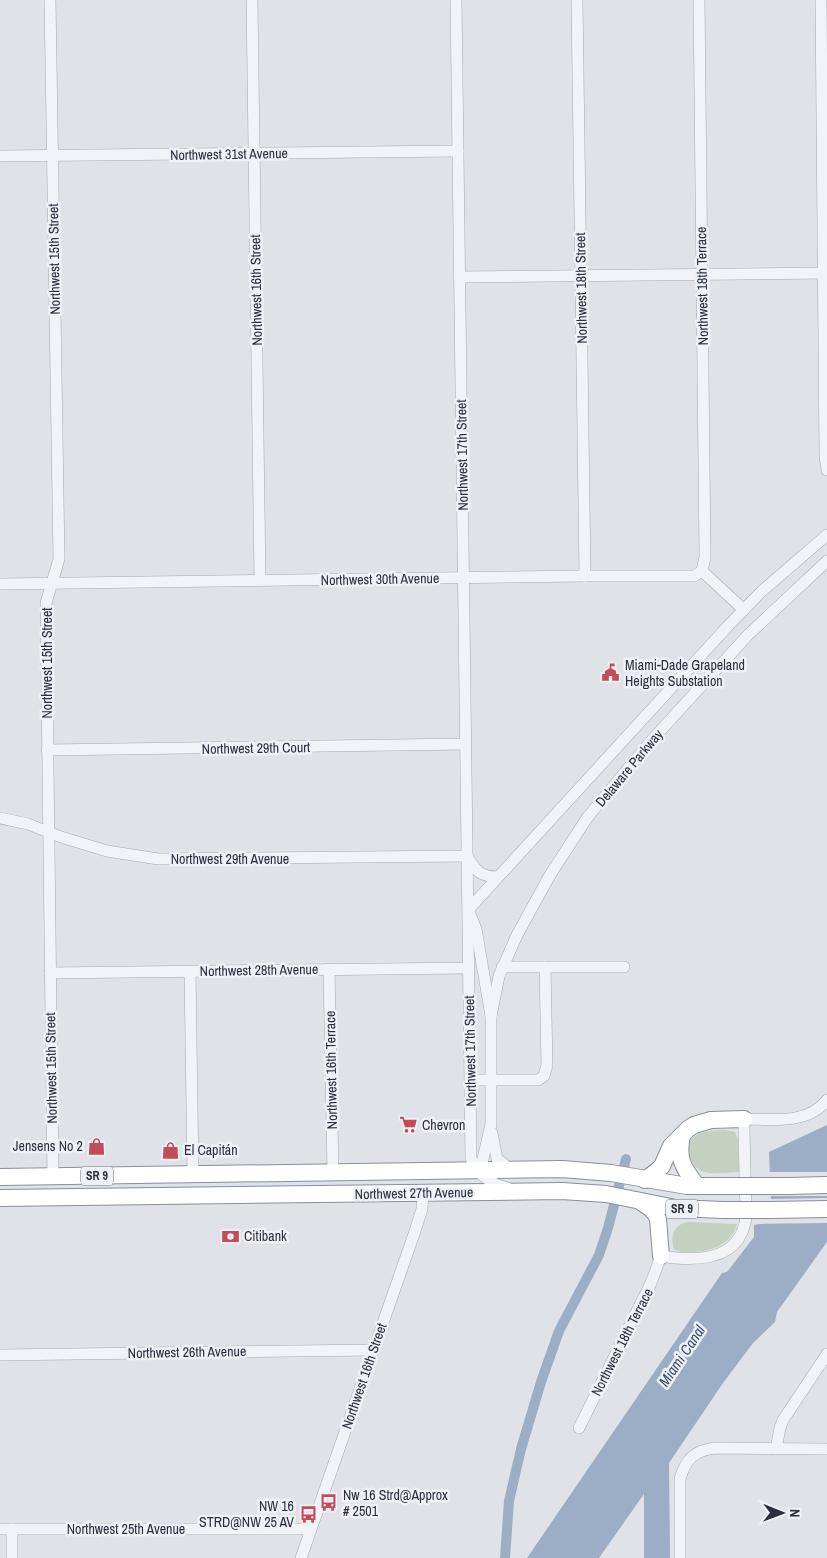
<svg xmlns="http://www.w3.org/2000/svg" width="827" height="1558" viewBox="0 0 827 1558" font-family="'Archivo Narrow',sans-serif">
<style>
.green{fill:#c4d1c1}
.water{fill:#9caec5}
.pier{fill:#dfe2e7}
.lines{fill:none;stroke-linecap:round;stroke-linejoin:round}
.canal{stroke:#9caec5;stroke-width:10}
.minor-casing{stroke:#a5a9b1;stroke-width:12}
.highway-casing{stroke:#878f9d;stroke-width:18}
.minor{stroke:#f1f3f6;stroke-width:11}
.highway{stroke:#fff;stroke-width:16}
.highway-bridge-casing{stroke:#878f9d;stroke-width:18;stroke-linecap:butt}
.highway-bridge{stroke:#fff;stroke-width:16}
.labels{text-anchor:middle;stroke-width:5;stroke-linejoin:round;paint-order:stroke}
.shield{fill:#eef1f5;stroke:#646974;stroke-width:1}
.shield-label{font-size:12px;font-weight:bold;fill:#292f3d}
.street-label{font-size:14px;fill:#292f3d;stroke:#eef1f5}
.poi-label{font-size:14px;fill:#292f3d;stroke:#eef1f5;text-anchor:start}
.water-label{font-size:15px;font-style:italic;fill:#364c6e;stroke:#eef1f5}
</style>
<rect width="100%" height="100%" fill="#dfe2e7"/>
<g class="green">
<path d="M724 1130 735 1132 738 1140 739 1172C710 1173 695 1180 686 1146 695 1131 709 1131 724 1130Z"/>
<path d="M687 1222 737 1224C731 1244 713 1251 693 1252 686 1252 680 1253 674 1249 670 1236 674 1225 687 1222Z"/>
</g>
<polygon class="water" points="827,1125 827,1242 777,1312 775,1322 753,1343 723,1383 669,1463 670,1558 644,1558 644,1494 599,1558 527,1558 722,1273 727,1272 754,1237 754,1225 772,1222 769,1152"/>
<g class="pier">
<polygon points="767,1172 827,1172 827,1196 768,1196"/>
<polygon points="827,1198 827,1223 752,1224 769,1220 768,1199"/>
</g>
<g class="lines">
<polyline class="canal" points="505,1558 509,1501 521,1449 541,1382 559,1331 599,1255 608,1228 626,1159"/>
<defs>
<g id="minor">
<polyline points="50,0 59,559 46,603 53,1177"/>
<polyline points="252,0 260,580"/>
<path d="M456 0 471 1158C476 1174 491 1184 508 1188"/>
<polyline points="577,0 585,576"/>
<polyline points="699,0 705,557 702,571"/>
<polyline points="821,0 825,456 827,470"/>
<polyline points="0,156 458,151"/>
<polyline points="460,277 827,273"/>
<polyline points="702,571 744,610"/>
<polyline points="0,584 585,576 694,576 702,571"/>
<polyline points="47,750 465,744"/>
<polyline points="0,818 28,824 61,837 107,851 158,859 467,856"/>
<path d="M468 858C477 872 480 876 497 877"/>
<polyline points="468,910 727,627 762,591 827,535"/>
<polyline points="470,914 476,929 491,1016 491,1124 483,1159 477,1171"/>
<polyline points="502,967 624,967"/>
<polyline points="329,969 333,1172"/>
<polyline points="190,972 193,1174"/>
<polyline points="50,973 468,968"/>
<polyline points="491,1016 499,976 517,935 550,875 587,818 651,741 748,635 827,561"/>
<polyline points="471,1080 538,1080 544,1076 547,1065 545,967"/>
<polyline points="492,1133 497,1159 504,1164 509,1170"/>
<polyline points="0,1355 373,1350"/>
<path d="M579 1428 651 1283 661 1256C692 1261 736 1263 745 1223 748 1211 745 1197 745 1185 745 1163 744 1141 744 1119 772 1119 808 1125 827 1100"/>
<polyline points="776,1449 780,1428 783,1420 827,1354"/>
<polyline points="0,1529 311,1529"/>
<polyline points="12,1558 12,1529"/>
<polyline points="301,1558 414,1234 422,1209 423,1193"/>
<path d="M680 1558V1479C685 1460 695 1450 715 1448L827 1449"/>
</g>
<g id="highway">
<path d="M682 1135C677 1160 683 1167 697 1186"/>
<polyline points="0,1177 562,1169 611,1173 687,1186 722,1186"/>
<polyline points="645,1180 658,1170 662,1166 671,1146 688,1129 694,1125 711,1120 744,1119"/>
<polyline points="788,1186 827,1185"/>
<polyline points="0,1198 562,1191 606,1194 676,1208 723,1210"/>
<path d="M641 1202C649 1207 655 1211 658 1219L661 1256"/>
<polyline points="770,1210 827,1209"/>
</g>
</defs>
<use href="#minor" class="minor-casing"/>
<use href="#highway" class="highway-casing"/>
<use href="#minor" class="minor"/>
<use href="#highway" class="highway"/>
<defs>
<g id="highway-bridge">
<polyline points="722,1186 788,1186"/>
<polyline points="723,1210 770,1210"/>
</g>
</defs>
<use href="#highway-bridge" class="highway-bridge-casing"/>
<use href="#highway-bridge" class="highway-bridge"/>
</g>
<defs>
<symbol id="civic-bare" viewBox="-9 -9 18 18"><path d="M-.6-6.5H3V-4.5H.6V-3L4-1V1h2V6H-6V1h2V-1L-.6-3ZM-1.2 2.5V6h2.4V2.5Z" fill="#c44c58" stroke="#eef1f5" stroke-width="2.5" paint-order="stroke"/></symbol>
<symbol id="supermarket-bare" viewBox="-9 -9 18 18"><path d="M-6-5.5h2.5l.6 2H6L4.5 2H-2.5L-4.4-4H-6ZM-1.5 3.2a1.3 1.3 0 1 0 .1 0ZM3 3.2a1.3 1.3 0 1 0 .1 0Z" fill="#c44c58" stroke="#eef1f5" stroke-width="2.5" paint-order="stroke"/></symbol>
<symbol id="shop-bare" viewBox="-9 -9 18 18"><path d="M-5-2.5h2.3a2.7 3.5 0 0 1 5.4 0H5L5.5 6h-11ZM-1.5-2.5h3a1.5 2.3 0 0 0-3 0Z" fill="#c44c58" stroke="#eef1f5" stroke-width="2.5" paint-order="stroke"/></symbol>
<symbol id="bank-bare" viewBox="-9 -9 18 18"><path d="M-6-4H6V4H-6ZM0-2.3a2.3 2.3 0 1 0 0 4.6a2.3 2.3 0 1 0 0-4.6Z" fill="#c44c58" stroke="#eef1f5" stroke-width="2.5" paint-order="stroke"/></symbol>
<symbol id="bus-bare" viewBox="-9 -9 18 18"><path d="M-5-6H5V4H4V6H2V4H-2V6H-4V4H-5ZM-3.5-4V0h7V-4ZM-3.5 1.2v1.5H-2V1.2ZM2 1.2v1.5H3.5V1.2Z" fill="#c44c58" stroke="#eef1f5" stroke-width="2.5" paint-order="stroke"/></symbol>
</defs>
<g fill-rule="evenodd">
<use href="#civic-bare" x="598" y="660" width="25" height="25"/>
<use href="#supermarket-bare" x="396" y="1112" width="25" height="25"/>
<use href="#shop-bare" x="84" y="1134" width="25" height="25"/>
<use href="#shop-bare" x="158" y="1138" width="25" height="25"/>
<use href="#bank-bare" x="218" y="1224" width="25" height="25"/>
<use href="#bus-bare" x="316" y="1490" width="25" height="25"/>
<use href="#bus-bare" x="296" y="1502" width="25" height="25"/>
</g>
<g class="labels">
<g class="shield">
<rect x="81" y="1166.5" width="32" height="19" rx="4"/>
<rect x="666" y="1199.5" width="32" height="19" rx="4"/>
</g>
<g class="shield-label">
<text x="97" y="1180">SR 9</text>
<text x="682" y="1213">SR 9</text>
</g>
<g class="street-label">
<text transform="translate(229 154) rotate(-1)" y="5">Northwest 31st Avenue</text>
<text transform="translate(54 259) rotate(-91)" y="5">Northwest 15th Street</text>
<text transform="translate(702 286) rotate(-91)" y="5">Northwest 18th Terrace</text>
<text transform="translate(581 288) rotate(-91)" y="5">Northwest 18th Street</text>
<text transform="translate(256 290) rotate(-91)" y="5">Northwest 16th Street</text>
<text transform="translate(462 455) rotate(-91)" y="5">Northwest 17th Street</text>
<text transform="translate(380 579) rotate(-1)" y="5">Northwest 30th Avenue</text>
<text transform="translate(47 663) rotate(-90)" y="5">Northwest 15th Street</text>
<text transform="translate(256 748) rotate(-1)" y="5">Northwest 29th Court</text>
<text transform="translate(629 768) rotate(-50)" y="5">Delaware Parkway</text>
<text x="230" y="864">Northwest 29th Avenue</text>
<text transform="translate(259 970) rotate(-1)" y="5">Northwest 28th Avenue</text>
<text transform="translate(470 1051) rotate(-91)" y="5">Northwest 17th Street</text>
<text transform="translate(51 1068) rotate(-91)" y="5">Northwest 15th Street</text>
<text transform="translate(331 1070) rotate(-91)" y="5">Northwest 16th Terrace</text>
<text transform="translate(414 1193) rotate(-1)" y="5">Northwest 27th Avenue</text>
<text transform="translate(622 1342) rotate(-63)" y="5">Northwest 18th Terrace</text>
<text transform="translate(187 1352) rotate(-1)" y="5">Northwest 26th Avenue</text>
<text transform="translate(364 1376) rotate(-71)" y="5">Northwest 16th Street</text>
<text x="126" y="1534">Northwest 25th Avenue</text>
</g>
<g class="poi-label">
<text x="625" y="670">Miami-Dade Grapeland<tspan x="625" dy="16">Heights Substation</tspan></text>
<text x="422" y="1130">Chevron</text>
<text x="83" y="1151" text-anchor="end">Jensens No 2</text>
<text x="184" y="1155">El Capitán</text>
<text x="244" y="1241">Citibank</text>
<text x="343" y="1500">Nw 16 Strd@Approx<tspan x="343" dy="16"># 2501</tspan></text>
<text x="294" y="1511" text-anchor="end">NW 16<tspan x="294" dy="16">STRD@NW 25 AV</tspan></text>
</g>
<g class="water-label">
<text transform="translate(682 1356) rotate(-56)" y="5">Miami Canal</text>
</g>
</g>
<g transform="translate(782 1513) rotate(91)" stroke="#eef1f5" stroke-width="4" paint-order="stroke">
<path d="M0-4L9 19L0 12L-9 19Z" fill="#292f3d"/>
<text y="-8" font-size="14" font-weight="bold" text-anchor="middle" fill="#292f3d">N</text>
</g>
</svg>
